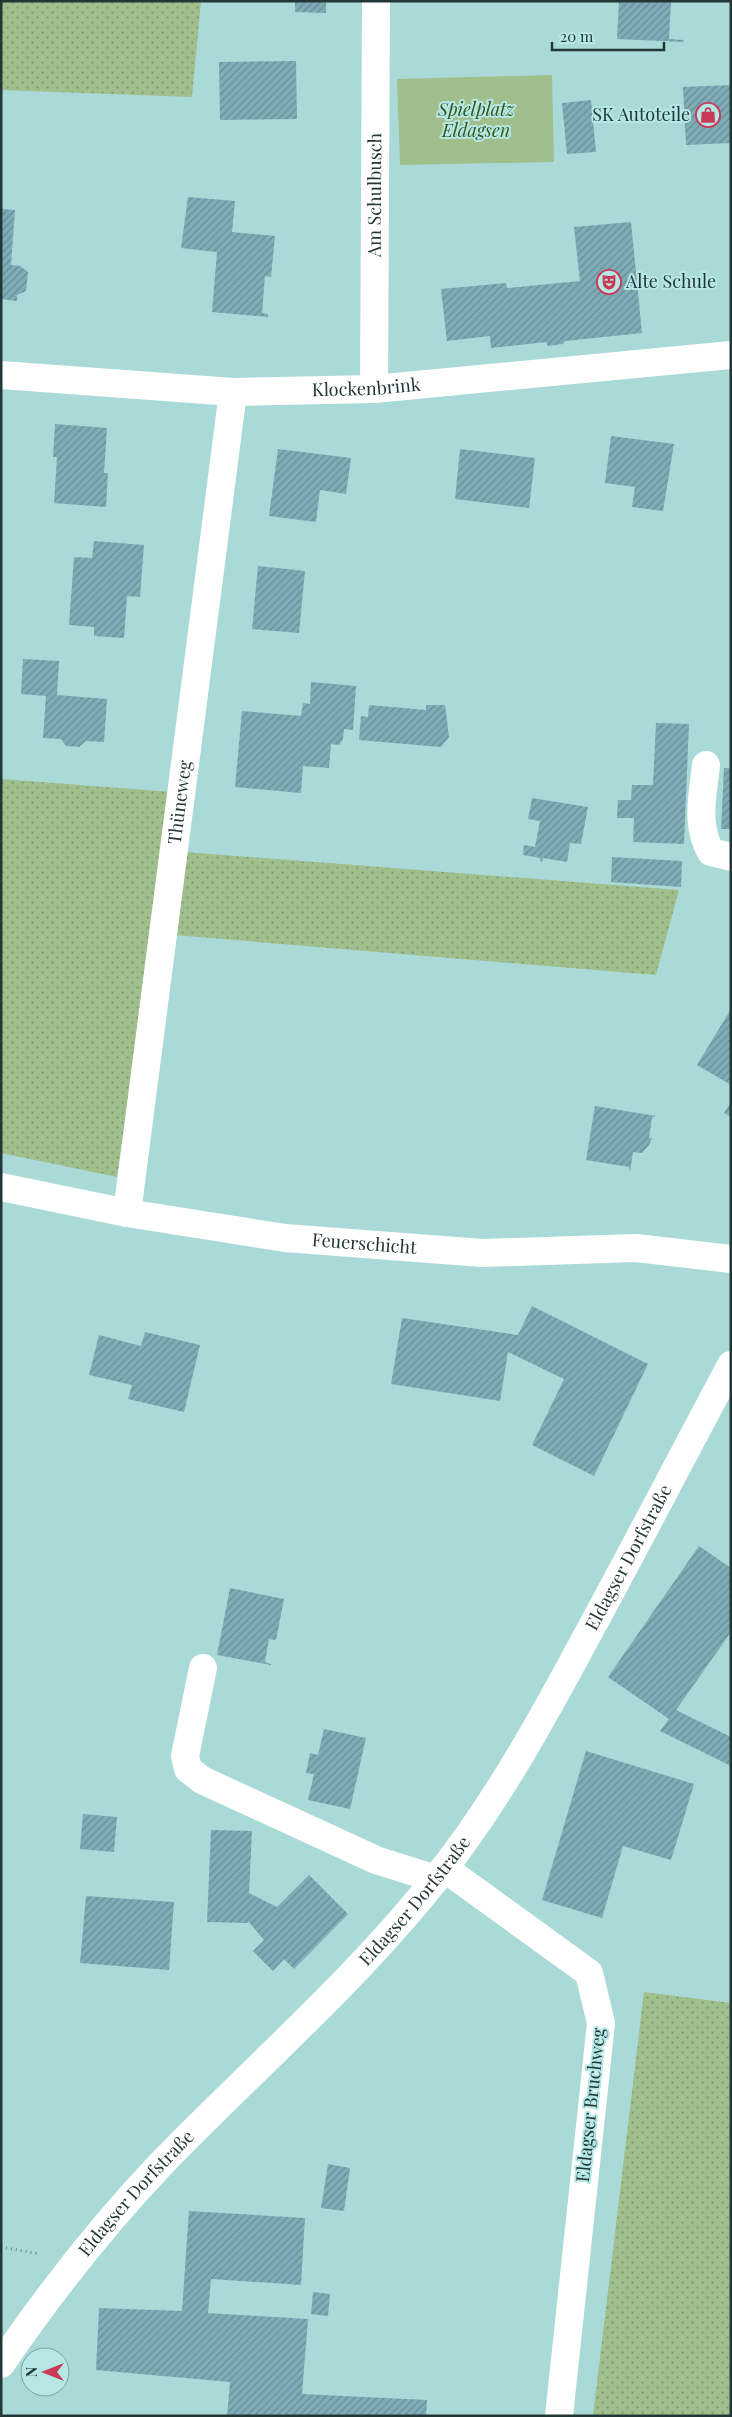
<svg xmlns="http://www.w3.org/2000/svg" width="732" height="2417" viewBox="0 0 732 2417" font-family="'Playfair Display',serif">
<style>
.grass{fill:url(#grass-dots)}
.park{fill:#a1be8d}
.building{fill:url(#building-hatch)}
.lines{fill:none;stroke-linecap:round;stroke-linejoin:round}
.path{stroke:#678988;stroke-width:3;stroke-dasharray:1 4;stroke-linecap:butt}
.minor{stroke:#fff;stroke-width:28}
.labels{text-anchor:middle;stroke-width:4;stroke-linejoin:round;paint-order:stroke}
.park-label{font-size:18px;font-style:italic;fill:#355617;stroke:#b5e7e5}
.poi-label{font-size:18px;fill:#233736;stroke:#b5e7e5;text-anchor:end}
.street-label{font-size:18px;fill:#233736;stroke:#b5e7e5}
</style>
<defs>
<pattern id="grass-dots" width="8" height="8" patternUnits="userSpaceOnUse" patternTransform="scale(1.25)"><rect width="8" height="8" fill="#a1be8d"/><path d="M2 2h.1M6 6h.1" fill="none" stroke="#839b74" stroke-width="1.8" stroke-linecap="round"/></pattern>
<pattern id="building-hatch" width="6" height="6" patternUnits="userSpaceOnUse" patternTransform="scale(1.25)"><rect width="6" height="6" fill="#7facb7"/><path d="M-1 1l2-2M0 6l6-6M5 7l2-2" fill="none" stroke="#688d96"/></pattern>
</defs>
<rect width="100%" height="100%" fill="#a9dad8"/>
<g class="grass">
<polygon points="1,1 201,1 192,97 1,90"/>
<polygon points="1,779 172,792 117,1177 1,1153"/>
<polygon points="185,852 679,890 656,975 174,935"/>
<polygon points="644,1992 731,2003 731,2416 593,2416"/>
</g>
<polygon class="park" points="552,75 554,162 400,165 397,79"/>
<g class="building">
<polygon points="295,1 326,1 326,13 295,12"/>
<polygon points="619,1 671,1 669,39 684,40 683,42 617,39"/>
<polygon points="296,61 297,119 220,120 219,62"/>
<polygon points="731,85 731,143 686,145 683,87"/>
<polygon points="591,100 596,152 567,154 562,103"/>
<polygon points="188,197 235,201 232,232 275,236 271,277 265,276 262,313 268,314 268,317 212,312 217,252 181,248"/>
<polygon points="1,209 15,210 11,265 20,266 28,272 26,291 17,295 17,301 1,299"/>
<polygon points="631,222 642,333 565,341 563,344 548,346 546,342 491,348 490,336 447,341 441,289 506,283 507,288 580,281 574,227"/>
<polygon points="55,424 107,428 104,473 108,473 106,507 54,503 57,457 53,457"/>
<polygon points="611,436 674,444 663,511 632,507 635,487 605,483"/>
<polygon points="278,449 351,458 346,494 320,490 316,522 269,516"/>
<polygon points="460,449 535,458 529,508 455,499"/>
<polygon points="94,541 144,545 140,597 127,596 124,638 94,636 94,627 69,625 74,557 92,558"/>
<polygon points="258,566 305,571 299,633 252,629"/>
<polygon points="23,659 59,661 57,695 107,699 104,742 86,741 79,747 66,746 61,739 43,738 46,696 21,694"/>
<polygon points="311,682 356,686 353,730 344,729 343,739 339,745 331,744 329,768 303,766 301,793 235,787 242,711 301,716 303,703 310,704"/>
<polygon points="369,705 426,710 426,705 445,705 449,737 441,747 359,740 361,716 368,717"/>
<polygon points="656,723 689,724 684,844 633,842 634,818 617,818 618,800 631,800 632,785 653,785"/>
<polygon points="724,768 731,768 731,829 721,829"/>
<polygon points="532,798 588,807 581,844 570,843 567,862 543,858 542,862 540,861 540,858 523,855 524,845 535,847 540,821 528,819"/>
<polygon points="612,857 682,861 681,887 611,882"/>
<polygon points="731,1009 731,1085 697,1065"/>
<polygon points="731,1102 731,1117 724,1113"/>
<polygon points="595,1106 656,1116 652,1117 649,1138 652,1138 649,1145 642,1153 633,1152 630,1172 629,1167 586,1160"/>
<polygon points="532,1306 648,1364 594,1476 532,1445 564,1379 508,1352 500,1401 391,1384 402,1318 518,1335"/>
<polygon points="145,1332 200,1345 184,1412 128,1399 132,1385 89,1375 99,1335 141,1346"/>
<polygon points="699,1546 731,1568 731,1632 676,1710 731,1737 731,1766 660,1731 669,1719 608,1677"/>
<polygon points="230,1588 284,1599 276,1640 269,1639 265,1662 271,1664 271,1665 217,1655"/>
<polygon points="324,1729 366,1738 350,1809 308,1800 314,1774 306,1773 310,1753 318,1755"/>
<polygon points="586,1751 694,1784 671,1860 623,1846 602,1918 542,1900"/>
<polygon points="83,1814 117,1817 114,1852 80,1849"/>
<polygon points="211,1830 252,1831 249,1893 277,1907 309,1875 348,1914 294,1969 284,1959 273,1971 253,1951 264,1940 248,1921 248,1923 207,1922"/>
<polygon points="86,1896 174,1902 169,1970 80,1963"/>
<polygon points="328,2164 350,2168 344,2211 321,2208"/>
<polygon points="189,2211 305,2218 301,2285 211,2279 208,2313 308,2319 302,2394 427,2400 426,2416 227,2416 230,2382 96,2370 99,2308 182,2311"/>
<polygon points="313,2292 330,2294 328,2316 311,2314"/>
</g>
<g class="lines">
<polyline class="path" points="1,2247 40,2254"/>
<g class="minor">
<path id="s1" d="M1 375 233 392 374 389 731 355"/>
<path id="s2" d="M374 389 376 1"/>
<path d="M706 765C703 794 695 825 711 852L731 857"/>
<path id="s3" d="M1 1187 127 1213 285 1238 482 1253 636 1248 731 1259"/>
<path id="s4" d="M127 1213 233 392"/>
<polyline points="203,1668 185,1756 188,1769 202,1780 376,1860 436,1879"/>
<polyline points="444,1868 589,1973 601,2023 559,2416"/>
<path id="s5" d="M1 2364C49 2294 102 2226 161 2164 253 2069 353 1983 435 1880 496 1804 544 1716 590 1630 638 1542 684 1453 731 1365"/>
</g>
</g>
<defs>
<symbol id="shop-ring" viewBox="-11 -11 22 22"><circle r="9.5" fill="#b5e7e5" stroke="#ca3a58" stroke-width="1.5"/><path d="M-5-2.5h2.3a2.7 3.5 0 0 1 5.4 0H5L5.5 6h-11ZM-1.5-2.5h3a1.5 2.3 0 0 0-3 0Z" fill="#ca3a58"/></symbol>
<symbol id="theatre-ring" viewBox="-11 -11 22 22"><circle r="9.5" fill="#b5e7e5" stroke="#ca3a58" stroke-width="1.5"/><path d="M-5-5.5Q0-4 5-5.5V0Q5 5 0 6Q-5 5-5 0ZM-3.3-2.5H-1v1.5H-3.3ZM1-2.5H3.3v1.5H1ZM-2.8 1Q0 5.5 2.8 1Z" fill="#ca3a58"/></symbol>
</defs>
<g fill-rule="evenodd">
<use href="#shop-ring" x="694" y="101" width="28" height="28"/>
<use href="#theatre-ring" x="595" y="268" width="28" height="28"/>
</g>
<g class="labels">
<g class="park-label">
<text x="476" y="116">Spielplatz<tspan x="476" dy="21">Eldagsen</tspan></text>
</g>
<g class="poi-label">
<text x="690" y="121">SK Autoteile</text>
<text x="626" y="288" text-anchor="start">Alte Schule</text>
</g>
<g class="street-label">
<text dy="6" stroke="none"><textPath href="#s2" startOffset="194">Am Schulbusch</textPath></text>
<text dy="6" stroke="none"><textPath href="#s1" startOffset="366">Klockenbrink</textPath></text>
<text dy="6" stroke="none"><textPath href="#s4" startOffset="414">Thüneweg</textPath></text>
<text dy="6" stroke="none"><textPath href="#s3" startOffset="368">Feuerschicht</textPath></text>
<text dy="6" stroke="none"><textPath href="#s5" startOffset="1028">Eldagser Dorfstraße</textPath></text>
<text dy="6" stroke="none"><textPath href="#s5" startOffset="622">Eldagser Dorfstraße</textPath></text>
<text transform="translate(591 2105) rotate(-84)" y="6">Eldagser Bruchweg</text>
<text dy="6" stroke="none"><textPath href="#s5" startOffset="218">Eldagser Dorfstraße</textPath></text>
</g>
</g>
<rect width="732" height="2417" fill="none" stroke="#233736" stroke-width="5"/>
<g transform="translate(45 2372) rotate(270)"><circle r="24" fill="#b5e7e5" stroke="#7ba19f"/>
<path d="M0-4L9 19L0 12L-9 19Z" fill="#ca3a58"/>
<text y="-8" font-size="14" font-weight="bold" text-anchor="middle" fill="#233736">N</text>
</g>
<path d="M552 42v8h112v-8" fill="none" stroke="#233736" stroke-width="2.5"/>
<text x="560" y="42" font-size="15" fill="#233736" stroke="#b5e7e5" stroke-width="4" paint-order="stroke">20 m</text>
</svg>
